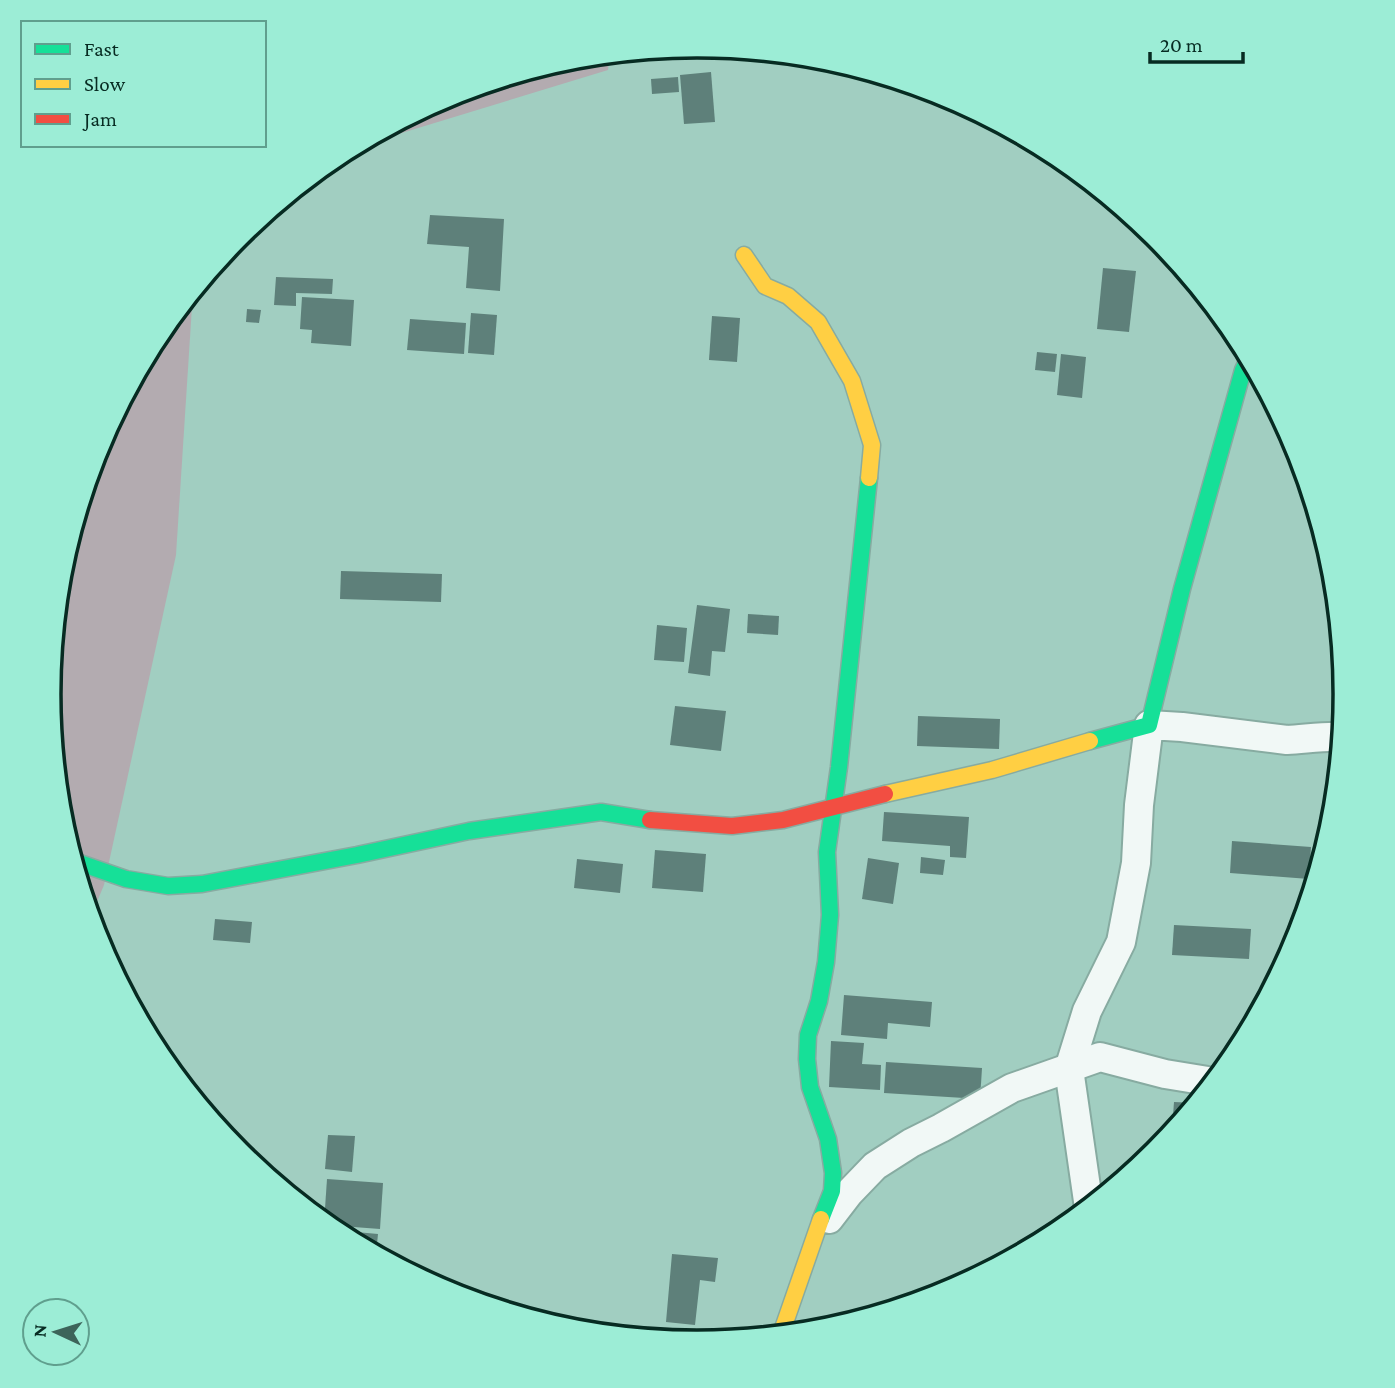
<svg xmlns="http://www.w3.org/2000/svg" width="1395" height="1388" viewBox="0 0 1395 1388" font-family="'Crimson Pro',serif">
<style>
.green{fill:#b3abb0}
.building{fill:#5e807a}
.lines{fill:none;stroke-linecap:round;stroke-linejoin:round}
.street-casing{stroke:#87aba1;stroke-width:32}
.fast-casing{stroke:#87aba1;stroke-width:19}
.slow-casing{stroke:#87aba1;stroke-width:19}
.jam-casing{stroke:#87aba1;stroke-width:19}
.street{stroke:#f1f8f6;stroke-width:28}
.fast{stroke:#16e098;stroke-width:16}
.slow{stroke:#ffcf43;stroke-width:16}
.jam{stroke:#f24e42;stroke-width:16}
.rim{fill:none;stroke:#072b22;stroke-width:3.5}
</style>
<rect width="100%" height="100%" fill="#a1cec1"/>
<g class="green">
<polygon points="610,54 608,70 346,150 333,158 338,155 450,95 571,58"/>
<polygon points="193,291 176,555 104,885 91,916 61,820 49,694 62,567 99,445 159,333"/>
</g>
<g class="building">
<polygon points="711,72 715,122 684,124 680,75"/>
<polygon points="678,77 679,92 652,94 651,79"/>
<polygon points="430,215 504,219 500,291 466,288 469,247 427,244"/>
<polygon points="1103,268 1136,271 1129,332 1097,329"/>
<polygon points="276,277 333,279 332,294 296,293 296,306 274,305"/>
<polygon points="302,297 354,300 351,346 311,343 312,330 300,329"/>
<polygon points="247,309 261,310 259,323 246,322"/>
<polygon points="471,313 497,315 494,355 468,353"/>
<polygon points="712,316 740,318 737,362 709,360"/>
<polygon points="410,319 466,323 464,354 407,350"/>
<polygon points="1037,352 1057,354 1055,372 1035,370"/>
<polygon points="1061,354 1086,357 1082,398 1057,395"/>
<polygon points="341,571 442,574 441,602 340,599"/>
<polygon points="697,605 730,609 725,652 712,651 710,676 688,673"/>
<polygon points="748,614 779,616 778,635 747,633"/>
<polygon points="657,625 687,628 684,662 654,660"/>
<polygon points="675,706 726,711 721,751 670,745"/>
<polygon points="918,716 1000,719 999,749 917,746"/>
<polygon points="1334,748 1341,749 1332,825 1324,824"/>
<polygon points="884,812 969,817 966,858 950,857 950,846 882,841"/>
<polygon points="1232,841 1311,847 1309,879 1230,873"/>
<polygon points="655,850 706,854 703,892 652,888"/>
<polygon points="921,857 945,860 943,875 920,873"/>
<polygon points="868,858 899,863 893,904 862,899"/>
<polygon points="577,859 623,864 620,893 574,888"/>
<polygon points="215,919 252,922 250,943 213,940"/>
<polygon points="1174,925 1251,929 1249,959 1172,955"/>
<polygon points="844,995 932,1002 930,1027 888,1023 887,1039 841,1035"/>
<polygon points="831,1041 864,1043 862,1064 881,1065 880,1090 829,1087"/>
<polygon points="886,1062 982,1068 980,1099 884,1093"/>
<polygon points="1174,1102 1197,1103 1175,1129 1172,1129"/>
<polygon points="328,1135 355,1136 352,1172 325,1169"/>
<polygon points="327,1179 383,1183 380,1229 327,1225 324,1223"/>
<polygon points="334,1230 378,1234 376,1254 337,1233"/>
<polygon points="672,1254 718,1258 715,1282 700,1280 695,1325 666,1322"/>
</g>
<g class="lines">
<defs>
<g id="street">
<path d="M1089 1208 1069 1069 1087 1011 1121 942 1136 863 1139 805 1149 725 1182 727 1287 740C1306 739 1323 736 1342 737"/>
<polyline points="829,1219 849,1193 875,1166 911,1143 941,1128 1012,1088 1100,1057 1165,1074 1214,1082"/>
</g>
<g id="fast">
<polyline points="1090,741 1149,725 1182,589 1243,370 1249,357"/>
<polyline points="74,861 126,879 168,886 202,884 357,855 469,831 601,812 650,820"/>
<polyline points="821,1219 832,1191 833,1173 828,1139 810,1087 807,1059 808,1035 819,1001 826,962 830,915 827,852 839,767 869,478"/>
</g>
<g id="slow">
<polyline points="744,255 765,286 788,296 818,322 852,381 872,445 869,478"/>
<polyline points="885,794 992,770 1090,741"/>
<polyline points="781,1334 821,1219"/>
</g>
<polyline id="jam" points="650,820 732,826 783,820 885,794"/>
</defs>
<use href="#street" class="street-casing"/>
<use href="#fast" class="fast-casing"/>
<use href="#slow" class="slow-casing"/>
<use href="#jam" class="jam-casing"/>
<use href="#street" class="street"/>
<use href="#fast" class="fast"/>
<use href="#slow" class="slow"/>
<use href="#jam" class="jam"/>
</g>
<path d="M0 0H1395V1388H0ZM61 694a636 636 0 1 1 1272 0a636 636 0 1 1-1272 0Z" fill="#9cedd6" fill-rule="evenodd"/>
<path class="rim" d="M61 694a636 636 0 1 1 1272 0a636 636 0 1 1-1272 0Z"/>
<rect x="21" y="21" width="245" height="126" fill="#9cedd6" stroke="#609f8e" stroke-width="2"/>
<rect x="35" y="44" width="35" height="10" fill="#16e098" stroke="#609f8e" stroke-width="2"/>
<text x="84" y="56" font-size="21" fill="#072b22">Fast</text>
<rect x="35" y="79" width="35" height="10" fill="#ffcf43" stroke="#609f8e" stroke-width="2"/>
<text x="84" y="91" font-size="21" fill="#072b22">Slow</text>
<rect x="35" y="114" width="35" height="10" fill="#f24e42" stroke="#609f8e" stroke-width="2"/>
<text x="84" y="126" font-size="21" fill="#072b22">Jam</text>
<g transform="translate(56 1332) rotate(274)"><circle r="33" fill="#9cedd6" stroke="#609f8e" stroke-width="2"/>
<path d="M0-5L12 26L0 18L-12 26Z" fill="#3d645a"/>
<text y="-10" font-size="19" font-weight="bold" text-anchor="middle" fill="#072b22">N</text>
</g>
<path d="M1150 52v10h93v-10" fill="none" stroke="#072b22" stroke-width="3.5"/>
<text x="1160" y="52" font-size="21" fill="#072b22" stroke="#9cedd6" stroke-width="5" paint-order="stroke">20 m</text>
</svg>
